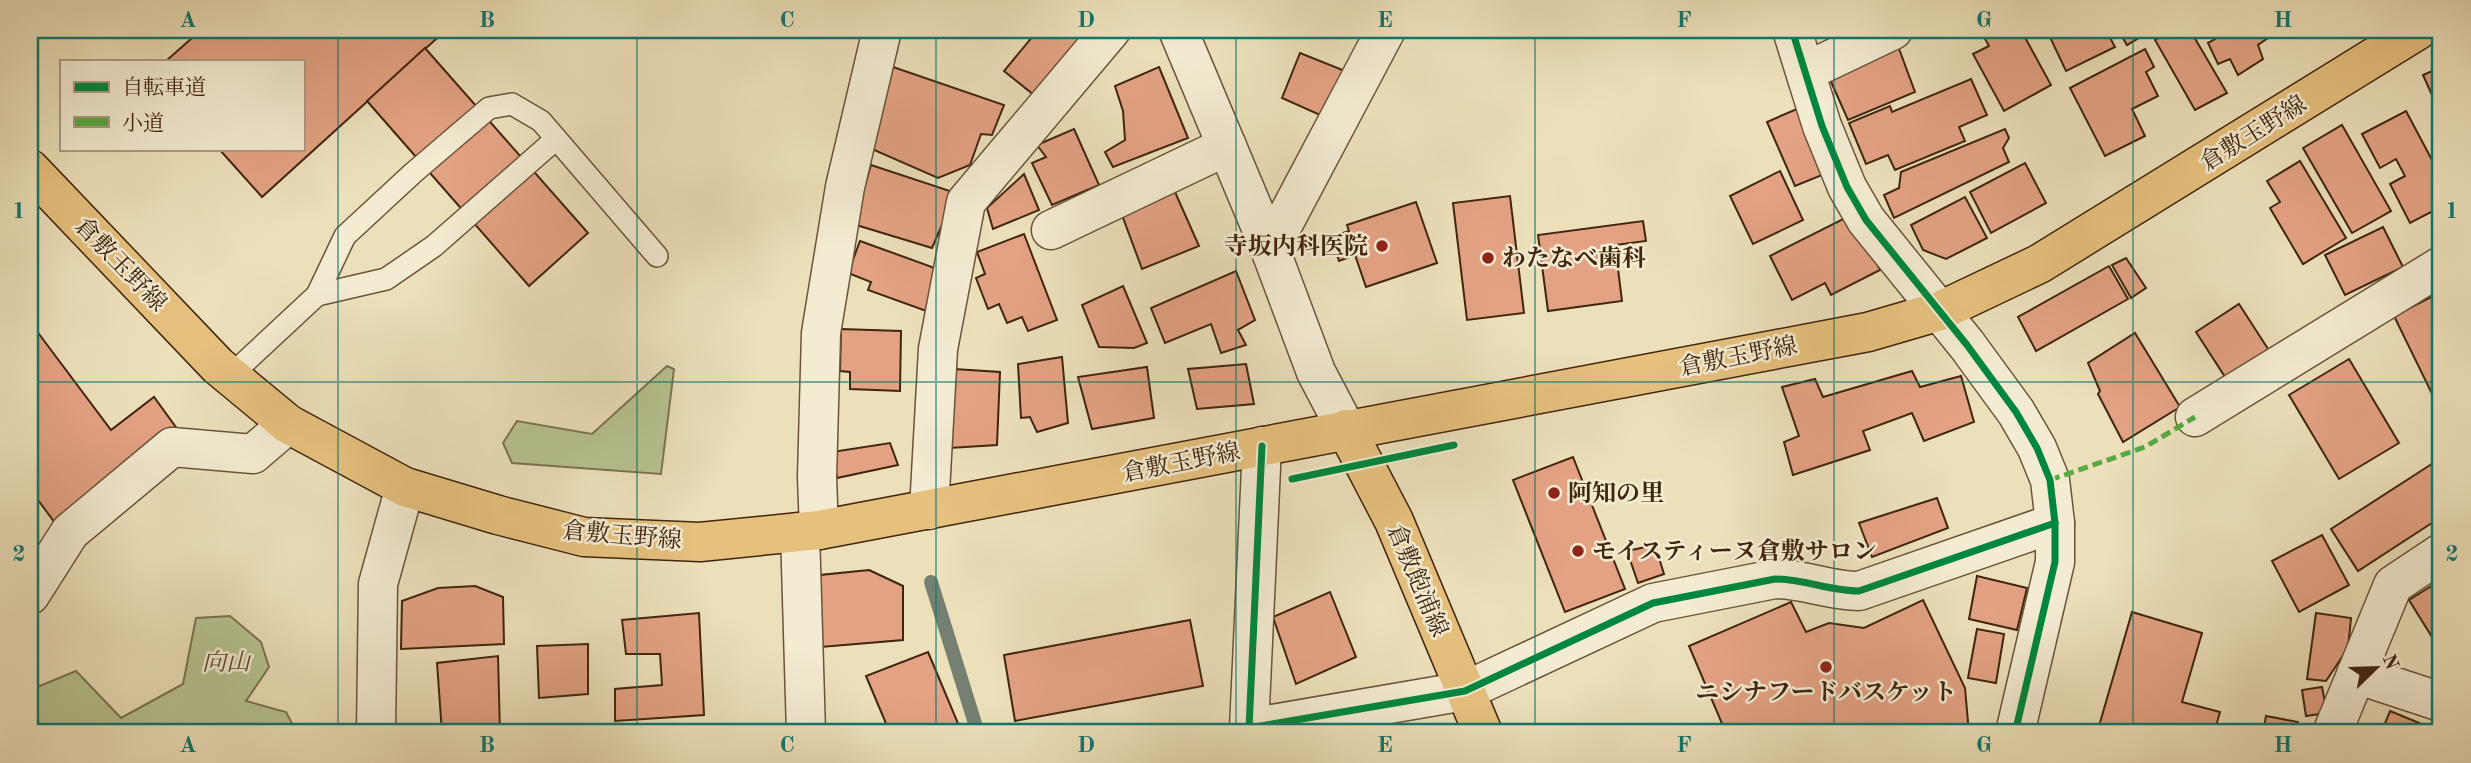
<svg xmlns="http://www.w3.org/2000/svg" width="2471" height="763" viewBox="0 0 2471 763" font-family="'Old Standard TT','Noto Serif JP',serif">
<style>
.green{fill:#b6c391;stroke:#7b7450;stroke-width:2}
.lines{fill:none;stroke-linecap:round;stroke-linejoin:round}
.stream{stroke:#758072;stroke-width:14}
.building{fill:#e3a283;stroke:#40250f;stroke-width:2}
.lane-casing{stroke:#6b543a;stroke-width:24}
.street-casing{stroke:#6b543a;stroke-width:41}
.primary-casing{stroke:#40250f;stroke-width:41}
.lane{stroke:#f3ebd2;stroke-width:21}
.street{stroke:#f3ebd2;stroke-width:38}
.primary{stroke:#e6c07d;stroke-width:38}
.quiet{stroke:#56aa41;stroke-width:5;stroke-dasharray:10 5;stroke-linecap:butt}
.cycleway-casing{stroke:#f3ebd2;stroke-width:11}
.cycleway{stroke:#00873e;stroke-width:7}
.grid{fill:none;stroke:#0f766e;stroke-width:2;stroke-opacity:0.55}
.poi-dot{fill:#8f2418;stroke:#f3ebd2;stroke-width:2.5}
.labels{text-anchor:middle;stroke-width:5;stroke-linejoin:round;paint-order:stroke}
.street-label{font-size:24px;fill:#40250f;stroke:#f3ebd2}
.poi-label{font-size:24px;font-weight:bold;fill:#40250f;stroke:#f3ebd2;text-anchor:start}
.park-label{font-size:24px;font-style:italic;fill:#5e4c30;stroke:#f3ebd2}
.neatline{fill:none;stroke:#0f766e;stroke-width:2.5}
.grid-label{font-size:23px;text-anchor:middle;font-weight:bold;fill:#0f766e}
</style>
<rect width="100%" height="100%" fill="#ece0ba"/>
<filter id="stains"><feTurbulence type="fractalNoise" baseFrequency=".00286" numOctaves="4"/><feColorMatrix values="0 0 0 0 .2 0 0 0 0 .09 0 0 0 0 .02 0 0 0 .5 -.17"/></filter>
<radialGradient id="worn" r=".72"><stop offset=".6" stop-color="#630" stop-opacity="0"/><stop offset="1" stop-color="#630" stop-opacity=".3"/></radialGradient>
<g class="green">
<polygon points="667,366 674,369 661,474 512,463 503,443 517,421 592,434"/>
<polygon points="230,616 261,642 269,667 246,701 286,712 297,733 30,733 30,690 76,671 121,718 183,684 196,618"/>
</g>
<g class="lines">
<polyline class="stream" points="931,582 978,733"/>
</g>
<g class="building">
<polygon points="201,30 446,30 262,197 219,149 303,149 303,61 166,61"/>
<polygon points="1038,30 1070,30 1084,43 1039,99 1004,71"/>
<polygon points="1994,30 2021,30 2051,85 2004,111 1973,54 1989,46 1983,35"/>
<polygon points="2054,30 2106,30 2115,47 2066,71 2048,33"/>
<polygon points="2125,30 2152,30 2127,45 2120,33"/>
<polygon points="2173,30 2190,30 2227,93 2195,110 2155,40"/>
<polygon points="2211,30 2263,30 2268,38 2258,45 2263,59 2238,75 2230,59 2218,64 2208,43 2215,39"/>
<polygon points="1898,46 1915,92 1848,120 1828,75"/>
<polygon points="425,48 588,233 529,286 367,101"/>
<polygon points="2145,49 2154,67 2146,72 2158,96 2132,109 2145,136 2105,156 2070,88"/>
<polygon points="1300,53 1345,71 1320,115 1282,98"/>
<polygon points="893,67 1004,105 992,135 981,134 970,165 938,178 865,146"/>
<polygon points="1159,67 1188,138 1113,167 1105,152 1125,140 1123,111 1115,86"/>
<polygon points="2441,67 2441,115 2423,75"/>
<polygon points="1971,79 1987,115 1959,127 1965,141 1895,170 1888,155 1866,164 1849,123 1890,106 1892,112"/>
<polygon points="1799,108 1827,173 1795,186 1767,122"/>
<polygon points="2406,111 2441,177 2441,207 2410,223 2390,184 2405,176 2396,159 2380,168 2362,134"/>
<polygon points="2441,121 2441,146 2432,125"/>
<polygon points="2342,125 2391,211 2352,233 2303,148"/>
<polygon points="1074,129 1099,185 1052,205 1032,163 1046,157 1037,145"/>
<polygon points="2005,129 2009,138 2003,148 2009,162 1894,218 1884,195 1899,188 1901,172"/>
<polygon points="2300,161 2346,238 2303,264 2270,208 2280,202 2267,181"/>
<polygon points="2025,163 2046,203 1991,233 1970,192"/>
<polygon points="871,165 956,193 932,248 853,224"/>
<polygon points="1780,171 1803,220 1753,244 1730,196"/>
<polygon points="1024,174 1039,210 993,229 987,208"/>
<polygon points="1175,192 1199,246 1142,269 1122,215"/>
<polygon points="1510,196 1524,313 1467,320 1453,203"/>
<polygon points="1965,197 1987,238 1946,259 1923,250 1911,225"/>
<polygon points="1416,202 1437,263 1366,287 1355,255 1339,261 1331,237 1349,231 1347,225"/>
<polygon points="1853,214 1880,270 1831,295 1825,283 1792,300 1770,256"/>
<polygon points="1643,221 1646,241 1615,245 1622,301 1548,311 1538,235"/>
<polygon points="2383,227 2403,267 2345,295 2325,255"/>
<polygon points="1024,234 1057,320 1028,331 1022,317 1007,323 999,304 988,309 976,278 985,274 977,252"/>
<polygon points="860,241 943,271 929,312 868,290 871,282 848,273"/>
<polygon points="2126,258 2146,288 2131,298 2112,265"/>
<polygon points="2109,266 2128,299 2036,351 2018,317"/>
<polygon points="1236,271 1255,320 1238,330 1246,345 1221,353 1211,324 1165,343 1151,308"/>
<polygon points="1123,286 1147,343 1134,348 1099,347 1082,305"/>
<polygon points="2435,295 2441,307 2441,397 2435,400 2394,316"/>
<polygon points="2239,304 2270,352 2227,380 2196,332"/>
<polygon points="30,322 111,430 154,397 178,430 55,523 30,489"/>
<polygon points="841,329 901,331 900,391 850,389 850,372 840,371"/>
<polygon points="2135,333 2180,407 2123,442 2098,394 2100,391 2088,363"/>
<polygon points="1062,357 1068,423 1037,432 1030,417 1021,418 1018,364"/>
<polygon points="2349,359 2399,443 2339,479 2289,395"/>
<polygon points="1246,364 1254,404 1197,409 1188,369"/>
<polygon points="1147,367 1154,418 1092,429 1078,377"/>
<polygon points="954,369 1000,372 997,445 950,448"/>
<polygon points="1912,371 1920,387 1961,376 1974,422 1924,441 1912,413 1863,431 1870,450 1793,475 1784,442 1799,436 1782,387 1815,379 1823,397"/>
<polygon points="890,443 898,465 837,478 832,452"/>
<polygon points="1573,457 1625,589 1565,612 1513,480"/>
<polygon points="2441,458 2441,517 2358,571 2331,529"/>
<polygon points="1937,498 1948,528 1872,557 1859,523"/>
<polygon points="2322,535 2349,585 2299,612 2272,561"/>
<polygon points="1655,545 1664,574 1638,583 1627,551"/>
<polygon points="869,570 903,586 903,640 821,647 820,575"/>
<polygon points="1977,576 2027,588 2017,630 1969,619"/>
<polygon points="2441,580 2441,642 2437,645 2409,600"/>
<polygon points="475,586 503,597 504,644 401,649 402,601 438,588"/>
<polygon points="1330,592 1356,657 1296,684 1273,617"/>
<polygon points="1923,600 1965,688 1969,733 1726,733 1689,646 1791,602 1806,632 1829,623 1864,628"/>
<polygon points="2132,612 2202,633 2182,702 2220,712 2214,733 2097,733"/>
<polygon points="699,613 704,715 615,721 615,689 662,685 660,654 626,654 622,620"/>
<polygon points="2316,613 2351,618 2348,648 2326,681 2307,679"/>
<polygon points="1190,620 1203,686 1015,721 1004,655"/>
<polygon points="1977,629 2004,634 1996,683 1968,678"/>
<polygon points="588,644 588,694 539,698 537,646"/>
<polygon points="928,652 962,733 890,733 866,676"/>
<polygon points="498,656 500,733 442,733 437,663"/>
<polygon points="2322,687 2327,713 2306,716 2302,690"/>
<polygon points="2390,711 2441,732 2441,733 2381,733"/>
<polygon points="2266,716 2298,722 2296,733 2263,733"/>
</g>
<g class="lines">
<defs>
<g id="lane">
<polyline points="317,295 386,279 434,246 556,139"/>
<polyline points="230,376 317,295 345,236 413,173 489,108 512,104 541,121 657,256"/>
</g>
<g id="street">
<polyline points="1178,30 1270,249 1316,372 1346,429"/>
<polyline points="1792,30 1822,126 1847,187 1866,220 1967,345 2016,412 2037,448 2050,480 2055,523 2055,562 2015,733"/>
<polyline points="1807,71 1893,30"/>
<polyline points="1051,230 1227,146"/>
<polyline points="1270,249 1386,30"/>
<polyline points="2195,417 2441,266"/>
<path d="M1262 446 1249 728 1465 691 1653 603 1775 579C1804 579 1830 591 1859 591L2055 523"/>
<polyline points="929,510 938,349 966,202 1111,30"/>
<polyline points="819,530 817,477 821,333 845,187 882,30"/>
<polyline points="800,532 806,733"/>
<polyline points="30,595 70,532 172,447 253,454 288,424"/>
<polyline points="2356,674 2441,702"/>
<polyline points="376,733 378,584 405,487"/>
<polyline points="2332,733 2393,585 2441,553"/>
</g>
<g id="primary">
<polyline points="30,169 218,366 288,424 405,487 498,515 584,537 700,542 819,530 1868,332 1940,311 2039,264 2418,30"/>
<polyline points="1346,429 1394,521 1483,733"/>
</g>
</defs>
<use href="#lane" class="lane-casing"/>
<use href="#street" class="street-casing"/>
<use href="#primary" class="primary-casing"/>
<use href="#lane" class="lane"/>
<use href="#street" class="street"/>
<use href="#primary" class="primary"/>
<polyline class="quiet" points="2050,480 2145,447 2195,417"/>
<defs>
<g id="cycleway">
<polyline points="1792,30 1822,126 1847,187 1866,220 1967,345 2016,412 2037,448 2050,480 2055,523 2055,562 2015,733"/>
<path d="M1262 446 1249 728 1465 691 1653 603 1775 579C1804 579 1830 591 1859 591L2055 523"/>
<polyline points="1292,479 1454,445"/>
</g>
</defs>
<use href="#cycleway" class="cycleway-casing"/>
<use href="#cycleway" class="cycleway"/>
</g>
<path class="grid" d="M338 30V733M637 30V733M936 30V733M1236 30V733M1535 30V733M1834 30V733M2133 30V733M30 382H2441"/>
<g class="poi-dot">
<circle cx="1382" cy="246" r="7"/>
<circle cx="1488" cy="258" r="7"/>
<circle cx="1554" cy="493" r="7"/>
<circle cx="1578" cy="551" r="7"/>
<circle cx="1826" cy="667" r="7"/>
</g>
<g class="labels">
<g class="street-label">
<text transform="translate(2253 133) rotate(-32)" y="8">倉敷玉野線</text>
<text transform="translate(121 264) rotate(46)" y="8">倉敷玉野線</text>
<text transform="translate(1738 356) rotate(-11)" y="8">倉敷玉野線</text>
<text transform="translate(1181 462) rotate(-11)" y="8">倉敷玉野線</text>
<text transform="translate(622 535) rotate(5)" y="8">倉敷玉野線</text>
<text transform="translate(1418 580) rotate(67)" y="8">倉敷飽浦線</text>
</g>
<g class="poi-label">
<text x="1368" y="254" text-anchor="end">寺坂内科医院</text>
<text x="1502" y="266">わたなべ歯科</text>
<text x="1568" y="501">阿知の里</text>
<text x="1592" y="559">モイスティーヌ倉敷サロン</text>
<text x="1826" y="700" text-anchor="middle">ニシナフードバスケット</text>
</g>
<g class="park-label">
<text x="226" y="670">向山</text>
</g>
</g>
<rect width="2471" height="763" fill="none" stroke="#ece0ba" stroke-width="77"/>
<rect x="60" y="60" width="245" height="91" fill="#f3ebd2" stroke="#ab9c84" stroke-width="2"/>
<rect x="74" y="82" width="35" height="10" fill="#00873e" stroke="#ab9c84" stroke-width="2"/>
<text x="122" y="94" font-size="21" fill="#40250f">自転車道</text>
<rect x="74" y="117" width="35" height="10" fill="#56aa41" stroke="#ab9c84" stroke-width="2"/>
<text x="122" y="130" font-size="21" fill="#40250f">小道</text>
<g transform="translate(2376 668) rotate(67)" stroke="#f3ebd2" stroke-width="5" paint-order="stroke">
<path d="M0-5L12 26L0 18L-12 26Z" fill="#40250f"/>
<text y="-10" font-size="19" font-weight="bold" text-anchor="middle" fill="#40250f">N</text>
</g>
<rect x="38" y="38" width="2394" height="686" class="neatline"/>
<g class="grid-label">
<text x="188" y="27">A</text>
<text x="487" y="27">B</text>
<text x="787" y="27">C</text>
<text x="1086" y="27">D</text>
<text x="1385" y="27">E</text>
<text x="1684" y="27">F</text>
<text x="1984" y="27">G</text>
<text x="2283" y="27">H</text>
<text x="19" y="218">1</text>
<text x="2452" y="218">1</text>
<text x="19" y="561">2</text>
<text x="2452" y="561">2</text>
<text x="188" y="752">A</text>
<text x="487" y="752">B</text>
<text x="787" y="752">C</text>
<text x="1086" y="752">D</text>
<text x="1385" y="752">E</text>
<text x="1684" y="752">F</text>
<text x="1984" y="752">G</text>
<text x="2283" y="752">H</text>
</g>
<rect width="100%" height="100%" filter="url(#stains)"/>
<rect width="100%" height="100%" fill="url(#worn)"/>
</svg>
